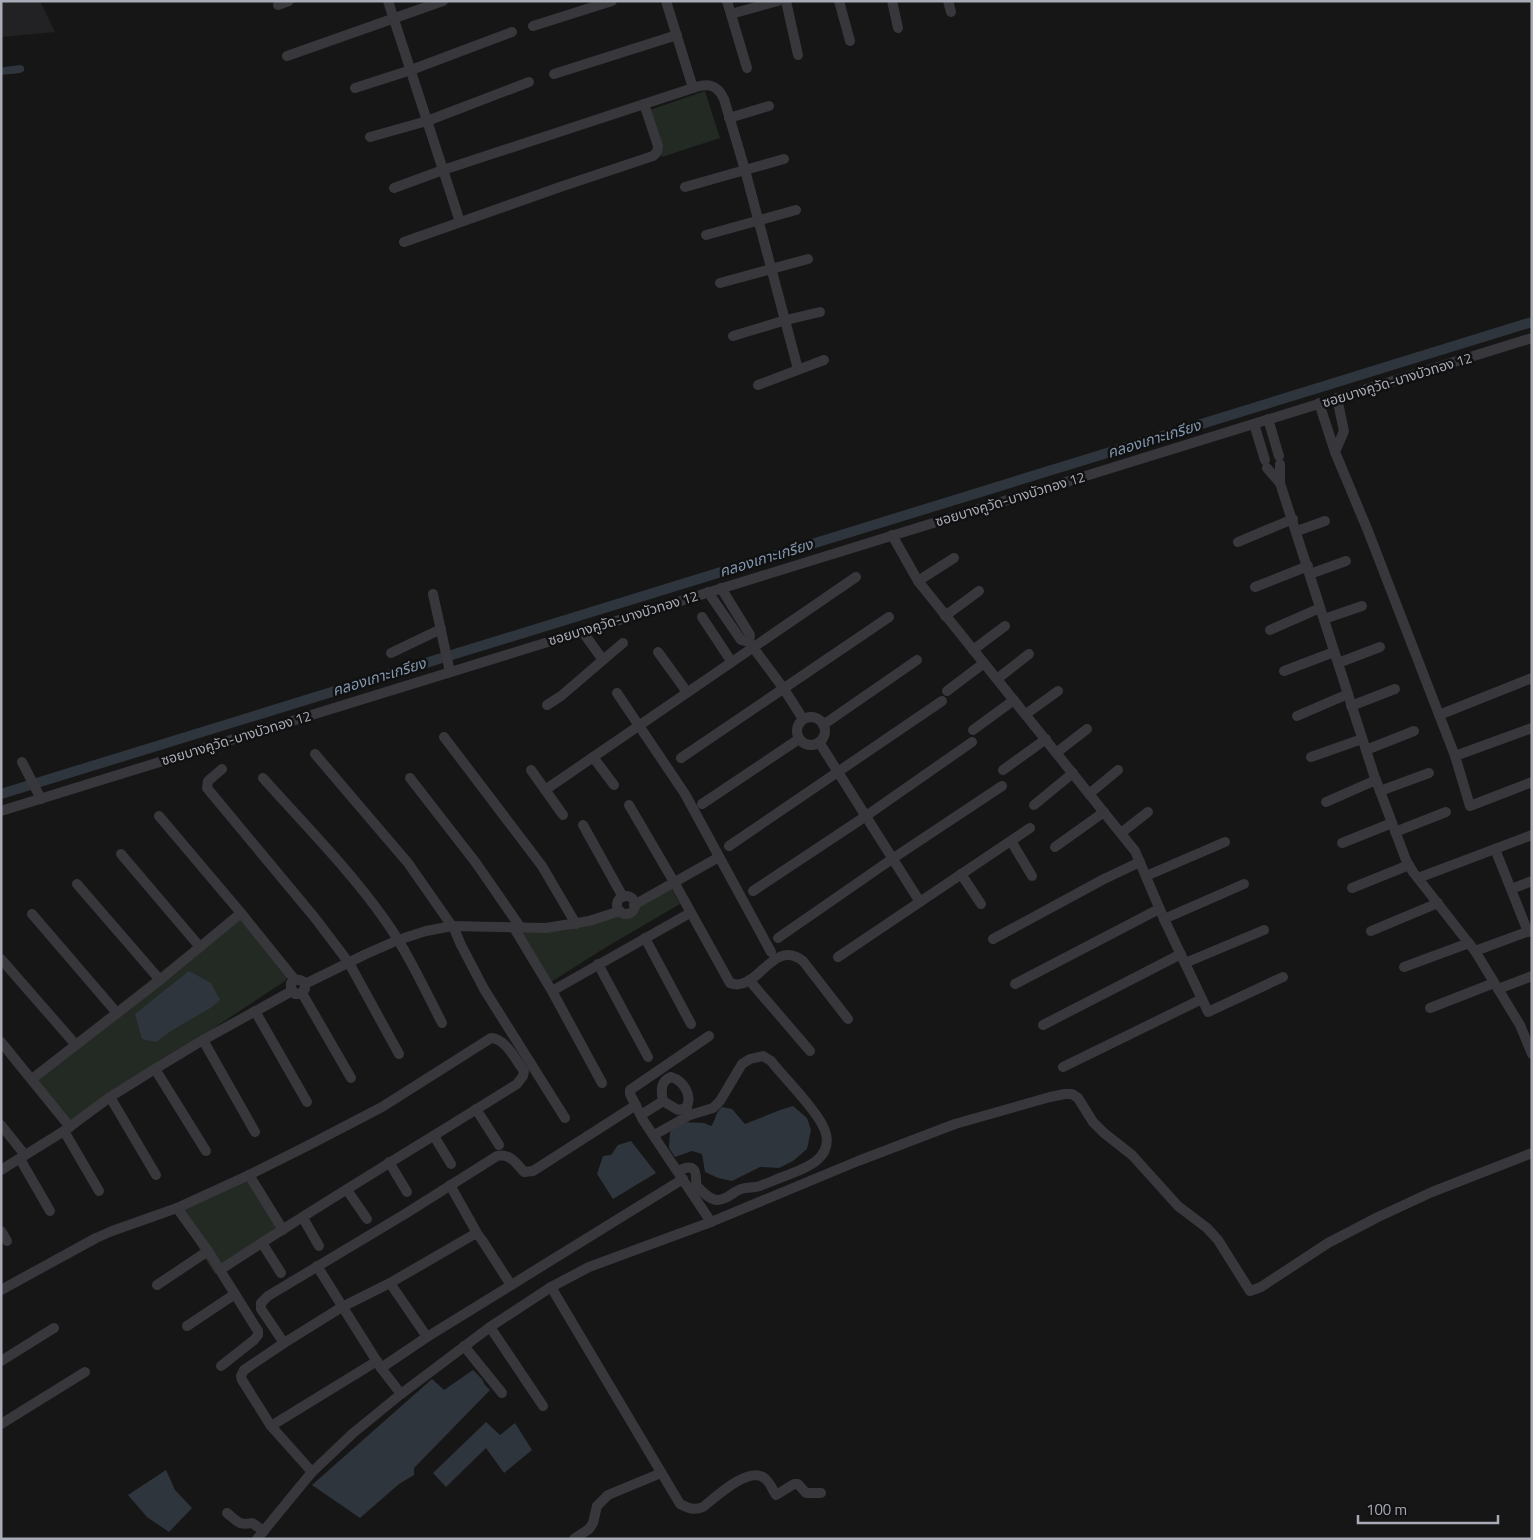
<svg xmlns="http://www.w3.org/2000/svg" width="1533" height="1540" viewBox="0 0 1533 1540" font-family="'Titillium Web','Noto Sans Thai',sans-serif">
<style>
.built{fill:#222224}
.green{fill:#222a23}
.water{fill:#2f353c}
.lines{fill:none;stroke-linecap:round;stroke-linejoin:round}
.canal{stroke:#2f353c;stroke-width:10}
.minor{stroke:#37373c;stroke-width:10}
.labels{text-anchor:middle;stroke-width:5;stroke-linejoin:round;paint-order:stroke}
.street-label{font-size:14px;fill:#a9acb6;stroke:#111112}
.water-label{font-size:15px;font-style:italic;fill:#8297af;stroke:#111112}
</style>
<rect width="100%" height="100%" fill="#161617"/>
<polygon class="built" points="1,1 40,1 55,32 1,37"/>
<g class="green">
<polygon points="705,91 720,138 662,157 647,111"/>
<path d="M669 884 680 904 603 949 551 982 521 932 541 930 558 931 618 914C628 916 632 911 635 903Z"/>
<polygon points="237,912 288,974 285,981 67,1125 28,1076"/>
<polygon points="250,1178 283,1230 215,1274 203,1255 178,1211"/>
</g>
<g class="water">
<polygon points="21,65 24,67 24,71 20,73 1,75 1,69 4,67"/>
<polygon points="189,971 211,983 220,1000 212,1007 171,1031 156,1042 142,1039 135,1014"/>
<path d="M793 1106 807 1118 811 1130 807 1149 793 1161 779 1168 760 1167 732 1181 718 1178 705 1172 702 1154 692 1151 675 1157 669 1148 670 1132 682 1122 704 1123 711 1126C717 1119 714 1114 722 1107L732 1109 745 1124 780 1110Z"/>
<polygon points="631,1141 656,1173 613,1199 597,1174 603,1156 611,1155 618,1145"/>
<polygon points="473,1370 482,1379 485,1385 490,1390 414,1468 414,1475 399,1484 360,1518 312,1485 432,1379 444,1390"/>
<polygon points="486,1422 500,1435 515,1423 532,1450 504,1473 486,1448 446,1487 433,1473"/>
<polygon points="166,1470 175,1490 192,1508 169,1532 147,1517 128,1495"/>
</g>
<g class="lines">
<polyline class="canal" points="1,794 1532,322"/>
<g class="minor">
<polyline points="388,1 460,222"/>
<polyline points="666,1 693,88"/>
<polyline points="727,1 747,68"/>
<polyline points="786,1 798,55"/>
<polyline points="839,1 850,41"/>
<polyline points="892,1 898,28"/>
<polyline points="948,1 951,12"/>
<polyline points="278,5 289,1"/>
<polyline points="731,14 778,1"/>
<polyline points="533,26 612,1"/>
<polyline points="287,56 443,1"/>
<polyline points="554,74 677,35"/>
<polyline points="355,88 411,70 512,32"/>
<polyline points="729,118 769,106"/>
<polyline points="370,137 427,121 529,82"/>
<polyline points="685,187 784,159"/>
<path d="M394 188 443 170 693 88C708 83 717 84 724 99L745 170 798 369"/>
<polyline points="706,235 796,210"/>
<polyline points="404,242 560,187 653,156 657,152 658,146 644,104"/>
<polyline points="720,283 808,259"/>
<polyline points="733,336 786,320 820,312"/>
<polyline points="758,385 824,360"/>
<polyline points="1319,403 1335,452 1344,431 1337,398"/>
<polyline points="1268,419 1279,456"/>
<polyline points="1254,424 1265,460"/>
<polyline points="1335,452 1368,531 1455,756 1470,806 1532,782"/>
<polyline points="1280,464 1280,483 1374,775 1406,860 1413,872 1475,951 1520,1025 1532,1054"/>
<polyline points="1267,468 1280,483"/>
<polyline points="1297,531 1325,521"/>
<polyline points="892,535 918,581 1135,851 1164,919 1202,999 1063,1067"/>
<polyline points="1238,542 1293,519"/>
<polyline points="1310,574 1346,561"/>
<polyline points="918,581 954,558"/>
<polyline points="1255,587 1308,566"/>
<polyline points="721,588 750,635 749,642"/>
<polyline points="708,592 741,640 749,642 784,689 803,719"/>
<polyline points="433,594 450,672"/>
<polyline points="945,616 979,591"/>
<polyline points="702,617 731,661"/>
<polyline points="1324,619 1362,606"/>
<polyline points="1270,630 1320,608"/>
<polyline points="973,650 1005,626"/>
<polyline points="658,652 687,692"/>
<polyline points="391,653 441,629"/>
<polyline points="603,660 623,643"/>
<polyline points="1338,663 1380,647"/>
<polyline points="1284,671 1334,652"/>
<polyline points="997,679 1029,654"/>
<polyline points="947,691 984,663"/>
<polyline points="617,693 685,794 771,952"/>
<polyline points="547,705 561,696 603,660 582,631"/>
<polyline points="1351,706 1395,689"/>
<polyline points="1026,714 1058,691"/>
<polyline points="1439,715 1532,678"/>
<polyline points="1297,716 1348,694"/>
<circle cx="811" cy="731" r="14"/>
<polyline points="823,725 917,660"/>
<polyline points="973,730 1014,700"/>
<polyline points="444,737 542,866 576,924"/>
<polyline points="819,742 920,902"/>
<polyline points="1366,750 1414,731"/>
<polyline points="1056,753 1087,729"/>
<polyline points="315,754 408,863 452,926"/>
<polyline points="1455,756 1532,728"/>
<polyline points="593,757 614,785"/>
<polyline points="1311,757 1362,739"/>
<polyline points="681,758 889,617"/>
<polyline points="22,762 41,799"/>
<polyline points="222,769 208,781 207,788 315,918 349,963 399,1054"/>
<polyline points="531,770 563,815"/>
<polyline points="1003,770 1046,739"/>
<path d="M263 778C304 824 349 869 385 920 407 951 424 988 442 1023"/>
<polyline points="410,778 476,863 521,928"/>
<polyline points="545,790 856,577"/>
<polyline points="1380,791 1429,773"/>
<polyline points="1089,794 1118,770"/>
<polyline points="1326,802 1376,780"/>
<polyline points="702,804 799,739"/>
<path d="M629 805 674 882 730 983C758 994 772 937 803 961L848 1019"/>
<polyline points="1034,805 1073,773"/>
<polyline points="1,811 1532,338"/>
<polyline points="159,816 241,913 295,980 300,980 304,982 305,989 300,994 295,994 291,988 291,983 295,980"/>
<polyline points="583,825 623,897"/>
<polyline points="1395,832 1446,812"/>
<polyline points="1121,833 1148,812"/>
<polyline points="1011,841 1032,876"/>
<polyline points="1342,843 1392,823"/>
<polyline points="729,846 942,701"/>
<polyline points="1055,847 1104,812"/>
<polyline points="1495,849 1528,932"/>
<polyline points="121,854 200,947"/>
<polyline points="961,874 981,904"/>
<polyline points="1146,876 1225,842"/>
<polyline points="1418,878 1532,835"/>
<polyline points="77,884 160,980"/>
<polyline points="1352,888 1409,865"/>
<polyline points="1511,889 1532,881"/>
<polyline points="753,891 866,816 972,742"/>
<circle cx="626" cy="905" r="9"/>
<polyline points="634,905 719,857"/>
<polyline points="32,914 117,1013"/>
<polyline points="1164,919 1244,884"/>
<polyline points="453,926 461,945 484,989 565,1118"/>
<polyline points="514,928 552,991 602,1083"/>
<polyline points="1371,931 1438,903"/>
<polyline points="645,938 691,1024"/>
<polyline points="778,938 892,859 1002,786"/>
<polyline points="993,939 1104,879 1140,862"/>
<polyline points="1475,951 1532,930"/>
<polyline points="838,957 1030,828"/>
<polyline points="1,959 76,1045"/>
<polyline points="1185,963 1264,930"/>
<polyline points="598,964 648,1057"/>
<polyline points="1404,967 1469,943"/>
<polyline points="749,980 810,1051"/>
<polyline points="305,984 366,954 398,940 426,931 452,926 546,928 589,921 620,911"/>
<polyline points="1015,984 1159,909"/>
<polyline points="1498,989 1532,976"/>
<polyline points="552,991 690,913"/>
<polyline points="302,993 351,1078"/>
<polyline points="1202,999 1208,1012 1283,977"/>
<polyline points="1430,1008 1494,983"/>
<polyline points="255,1011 307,1102"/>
<polyline points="1043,1025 1181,954"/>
<polyline points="709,1036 630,1090 630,1094 643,1120 711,1222"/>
<polyline points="203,1040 255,1132"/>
<polyline points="1,1042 70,1127"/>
<polyline points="155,1069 206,1151"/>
<path d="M671 1077C684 1081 693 1096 686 1108L678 1110 663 1101C661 1091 660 1081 671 1077Z"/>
<polyline points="32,1079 160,980 241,913"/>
<polyline points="110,1097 156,1175"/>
<polyline points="476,1109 499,1145"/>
<polyline points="641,1115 663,1101"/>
<polyline points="1,1125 25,1155"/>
<polyline points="64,1131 99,1191"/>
<polyline points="654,1135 690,1115"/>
<polyline points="434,1136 451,1164"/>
<polyline points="20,1159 50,1211"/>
<polyline points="389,1162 407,1192"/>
<polyline points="1,1170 64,1131 110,1097 155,1069 203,1040 292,991"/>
<path d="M678 1171C694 1163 697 1169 696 1185 702 1191 708 1199 717 1200 728 1200 732 1192 741 1189 747 1187 754 1188 760 1186 768 1183 777 1179 785 1176 803 1169 832 1160 826 1134 822 1115 784 1078 771 1061L763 1056 750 1059 742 1064 720 1101 713 1108 690 1115 686 1108"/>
<polyline points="249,1175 283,1230"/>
<polyline points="450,1185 478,1235"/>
<polyline points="347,1190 367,1219"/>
<polyline points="177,1208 208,1251 258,1331 258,1335 254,1340 221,1366"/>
<polyline points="303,1218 319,1246"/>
<polyline points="1,1231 7,1241"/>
<polyline points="262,1243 281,1273"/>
<polyline points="317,1266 381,1368 401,1394"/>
<polyline points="390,1283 427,1337"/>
<polyline points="157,1285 208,1251"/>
<path d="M551 1287 680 1504C688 1508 694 1511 703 1507 716 1497 746 1468 763 1477 769 1480 772 1489 776 1495L794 1484H798L806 1493H821"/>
<path d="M1 1290 96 1238 112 1231 177 1208 249 1175 307 1146 382 1107 491 1038C506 1039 515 1059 524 1071L523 1076 517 1084C418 1146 317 1206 220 1270"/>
<polyline points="187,1326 235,1294"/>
<polyline points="490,1327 543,1406"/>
<path d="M284 1343 261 1309V1303L268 1296 405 1214 497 1156C510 1153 516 1163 524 1172L533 1171 636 1105"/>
<polyline points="464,1346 502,1393"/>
<polyline points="1,1361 54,1328"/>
<polyline points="381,1368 427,1337 683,1179"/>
<polyline points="1,1424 85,1372"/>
<polyline points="271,1426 377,1361"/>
<polyline points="312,1472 271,1426 242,1380 241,1376 244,1370 284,1343 342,1307 390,1283 473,1235 478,1235 482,1240 511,1285"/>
<path d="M227 1513C237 1521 239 1526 252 1523L264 1531"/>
<polyline points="257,1539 312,1472 352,1434 401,1394 490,1327 551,1287 572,1276 589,1267 711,1222 858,1161 955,1124 1050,1097 1065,1094 1072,1094 1078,1098 1093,1122 1104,1133 1132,1155 1178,1206 1207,1228 1218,1240 1250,1291 1261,1287 1328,1243 1378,1217 1432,1192 1532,1153"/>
<polyline points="574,1539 589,1529 593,1523 597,1506 608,1495 661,1473"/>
</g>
</g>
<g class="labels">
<g class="street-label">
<text transform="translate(1397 380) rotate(-17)" y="5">ซอยบางคูวัด-บางบัวทอง 12</text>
<text transform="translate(1010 499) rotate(-17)" y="5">ซอยบางคูวัด-บางบัวทอง 12</text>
<text transform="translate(623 618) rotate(-17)" y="5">ซอยบางคูวัด-บางบัวทอง 12</text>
<text transform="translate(236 738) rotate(-17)" y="5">ซอยบางคูวัด-บางบัวทอง 12</text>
</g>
<g class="water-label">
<text transform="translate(1154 439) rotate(-17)" y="5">คลองเกาะเกรียง</text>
<text transform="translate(766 558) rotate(-17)" y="5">คลองเกาะเกรียง</text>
<text transform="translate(379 677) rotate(-17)" y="5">คลองเกาะเกรียง</text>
</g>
</g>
<rect width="1533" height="1540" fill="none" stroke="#a9acb6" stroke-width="5"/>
<path d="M1358 1515v8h140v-8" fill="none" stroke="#a9acb6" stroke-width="2.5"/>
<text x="1366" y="1515" font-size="15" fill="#a9acb6" stroke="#111112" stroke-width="4" paint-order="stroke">100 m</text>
</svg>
